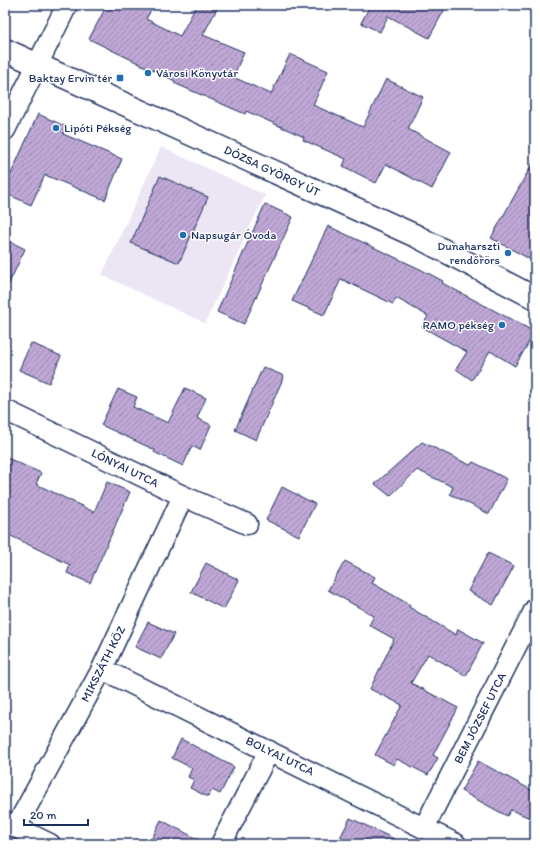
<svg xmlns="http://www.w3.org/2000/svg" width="540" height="849" viewBox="0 0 540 849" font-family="Itim,sans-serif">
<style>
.built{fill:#ece5f3}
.building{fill:url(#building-hatch);stroke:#1b2f5e}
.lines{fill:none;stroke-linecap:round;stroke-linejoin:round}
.minor-casing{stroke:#1b2f5e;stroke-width:23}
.secondary-casing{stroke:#1b2f5e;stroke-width:25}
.minor{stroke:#fff;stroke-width:20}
.secondary{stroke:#fff;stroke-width:22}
.poi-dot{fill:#1f6fb2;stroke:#fff;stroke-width:1.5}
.labels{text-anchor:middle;stroke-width:3;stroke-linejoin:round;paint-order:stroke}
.poi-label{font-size:12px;fill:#1b2f5e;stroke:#fff;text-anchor:start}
.street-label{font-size:12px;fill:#1b2f5e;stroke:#fff}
</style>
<defs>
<pattern id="building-hatch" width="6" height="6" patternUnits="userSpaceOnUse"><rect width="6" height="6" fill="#c0a8d6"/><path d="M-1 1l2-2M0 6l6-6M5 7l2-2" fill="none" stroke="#9b89b1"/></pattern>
</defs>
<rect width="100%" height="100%" fill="#fff"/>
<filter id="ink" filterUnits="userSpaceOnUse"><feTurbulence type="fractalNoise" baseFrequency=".025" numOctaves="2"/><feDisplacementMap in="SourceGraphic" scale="8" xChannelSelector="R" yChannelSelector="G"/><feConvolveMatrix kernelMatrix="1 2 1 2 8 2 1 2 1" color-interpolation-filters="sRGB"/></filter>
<g filter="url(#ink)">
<polygon class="built" points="161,147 265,195 205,323 102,275"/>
<g class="building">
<polygon points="107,5 154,5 146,19 180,36 197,5 219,5 203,35 244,52 233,77 271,94 290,54 328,71 313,105 363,127 386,79 423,97 408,129 451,152 432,189 386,164 376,183 343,166 346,159 303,140 304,137 246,111 245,114 174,83 175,81 89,39"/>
<polygon points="367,5 447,5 429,38 388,16 380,32 361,23 370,6"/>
<polygon points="38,114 67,127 63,134 122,159 105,200 45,175 31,205 5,193 5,187"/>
<polygon points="535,159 535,262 491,238"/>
<polygon points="160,176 208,197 179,263 131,243"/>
<polygon points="265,204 293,217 244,324 217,312"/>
<polygon points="328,226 420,269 443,281 442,283 535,332 515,366 490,351 472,380 456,369 467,352 422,327 428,316 396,298 393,304 341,279 324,315 292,301"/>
<polygon points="5,239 25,249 5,292"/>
<polygon points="31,343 61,356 49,383 19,370"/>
<polygon points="263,367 284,376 256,440 235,430"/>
<polygon points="185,388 206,398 197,418 211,425 200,450 192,446 183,466 154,452 155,450 101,425 118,389 137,397 133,407 168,423"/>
<polygon points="422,442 470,465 473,462 507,479 489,514 450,494 453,487 417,470 390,496 375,484"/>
<polygon points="5,457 41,473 36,484 94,512 107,482 130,492 90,583 67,573 70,565 5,533"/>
<polygon points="282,487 315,504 299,536 266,520"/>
<polygon points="488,553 514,566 493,605 468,591"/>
<polygon points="345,561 375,577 372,583 410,605 409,607 456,635 458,629 483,643 466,676 428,654 411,683 458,708 433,755 438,758 428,775 397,759 394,765 375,755 402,705 370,689 394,639 369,625 374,616 328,590"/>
<polygon points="206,563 239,580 224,609 191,592"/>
<polygon points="148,622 174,634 161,659 135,647"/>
<polygon points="181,739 234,767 220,794 212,790 208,797 190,788 194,780 188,777 192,768 172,758"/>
<polygon points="478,761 535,792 535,820 511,810 507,816 461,791"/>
<polygon points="350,818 405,844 337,844"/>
<polygon points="161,820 207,844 149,844"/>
</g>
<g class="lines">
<defs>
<g id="minor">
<polyline points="5,130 67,5"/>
<polyline points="5,410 183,496 247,524"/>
<polyline points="102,669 456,844"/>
<polyline points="5,822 50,844"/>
<polyline points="16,827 102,669 183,496"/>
<polyline points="424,828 535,609"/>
<polyline points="221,844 269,751"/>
</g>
<polyline id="secondary" points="5,50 416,236 535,298"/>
</defs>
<use href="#minor" class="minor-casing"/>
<use href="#secondary" class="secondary-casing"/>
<use href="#minor" class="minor"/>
<use href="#secondary" class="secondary"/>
</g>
</g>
<g class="poi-dot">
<circle cx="148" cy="73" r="4"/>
<rect x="116" y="74" width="8" height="8" rx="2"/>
<circle cx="56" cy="128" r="4"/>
<circle cx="183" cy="235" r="4"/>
<circle cx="508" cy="253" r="4"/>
<circle cx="502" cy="325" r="4"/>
</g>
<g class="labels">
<g class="poi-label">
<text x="156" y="77">Városi Könyvtár</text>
<text x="112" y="82" text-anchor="end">Baktay Ervin tér</text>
<text x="64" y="132">Lipóti Pékség</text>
<text x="191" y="239">Napsugár Óvoda</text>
<text x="500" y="250" text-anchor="end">Dunaharszti<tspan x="500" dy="14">rendőrörs</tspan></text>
<text x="494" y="329" text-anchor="end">RAMO pékség</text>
</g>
<g class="street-label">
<text transform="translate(272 171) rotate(25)" y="4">DÓZSA GYÖRGY ÚT</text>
<text transform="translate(125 468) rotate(26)" y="4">LÓNYAI UTCA</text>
<text transform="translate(103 664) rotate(-63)" y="4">MIKSZÁTH KÖZ</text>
<text transform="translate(480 718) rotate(-63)" y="4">BEM JÓZSEF UTCA</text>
<text transform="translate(280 756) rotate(26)" y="4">BOLYAI UTCA</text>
</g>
</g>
<rect width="540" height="849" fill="none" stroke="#fff" stroke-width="20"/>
<rect x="10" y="10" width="520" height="829" fill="none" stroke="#1b2f5e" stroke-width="1.5" filter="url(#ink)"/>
<path d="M24 819v6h64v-6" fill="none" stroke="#1b2f5e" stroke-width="2"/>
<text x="30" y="819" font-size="12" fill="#1b2f5e" stroke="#ffffff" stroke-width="3" paint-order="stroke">20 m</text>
</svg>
